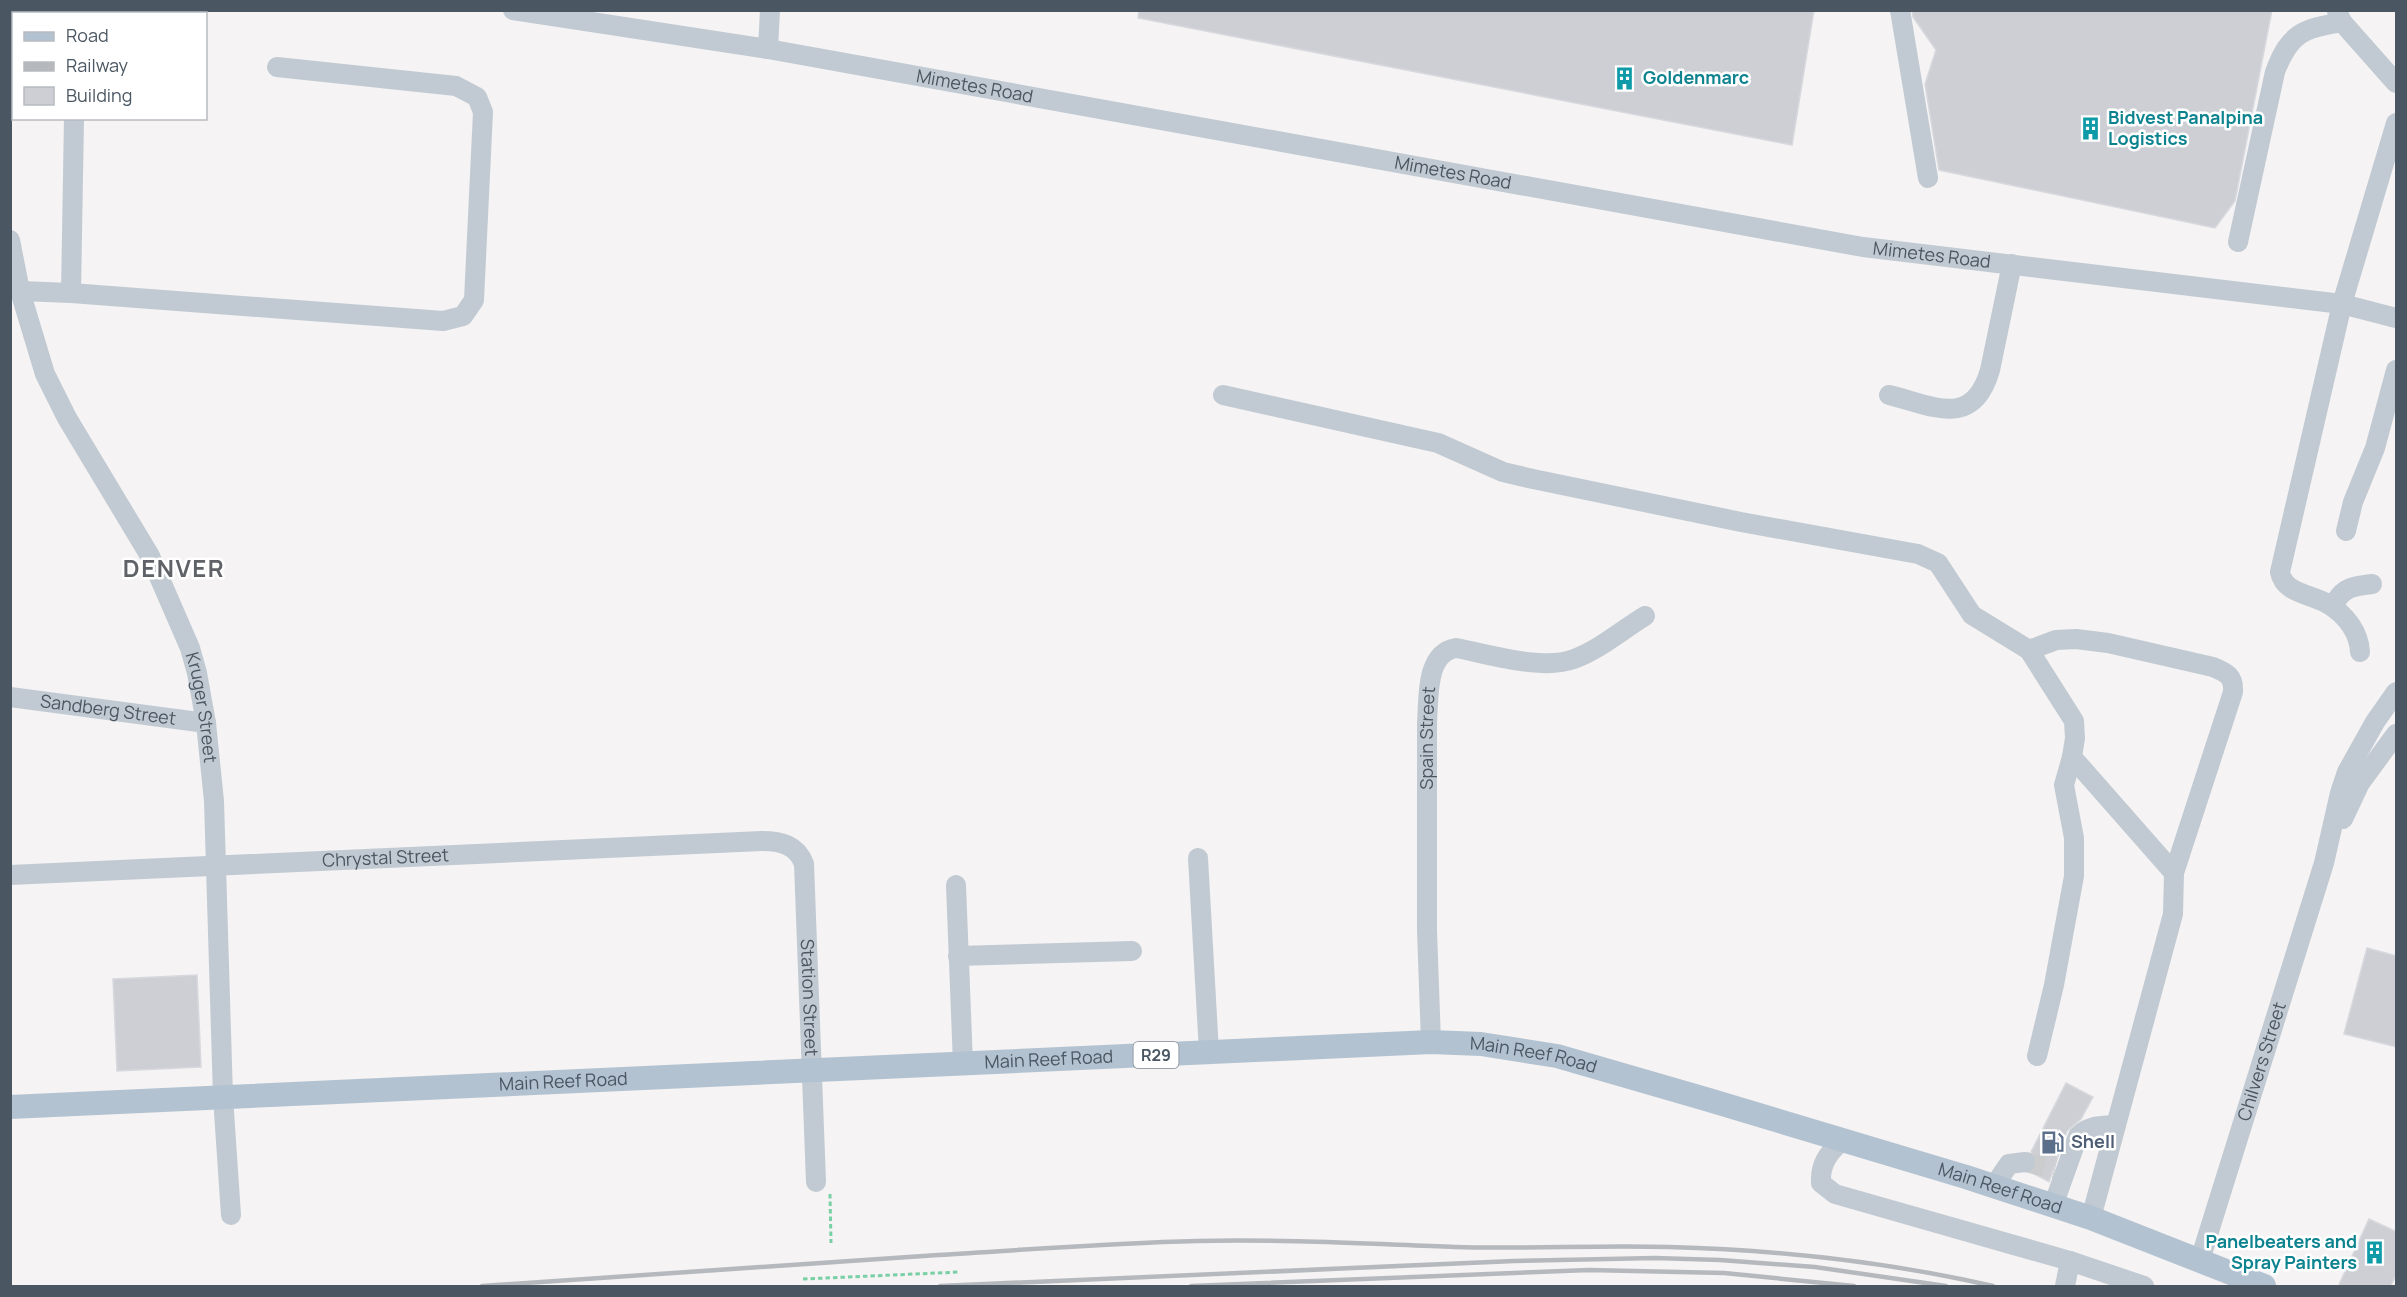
<svg xmlns="http://www.w3.org/2000/svg" width="2407" height="1297" viewBox="0 0 2407 1297" font-family="Manrope,sans-serif">
<style>
.building{fill:#cdcfd5;stroke:#d7d9de;stroke-width:1.5}
.lines{fill:none;stroke-linecap:round;stroke-linejoin:round}
.minor-tunnel{stroke:#caccce;stroke-width:20;stroke-dasharray:20 10;stroke-linecap:butt}
.path{stroke:#7ad0a6;stroke-width:3;stroke-dasharray:4.5 3;stroke-linecap:butt}
.minor{stroke:#c1cad2;stroke-width:20}
.major{stroke:#b3c2d1;stroke-width:24}
.rail{stroke:#b5b8bd;stroke-width:4.5}
.labels{text-anchor:middle;stroke-width:5;stroke-linejoin:round;paint-order:stroke}
.shield{fill:#fff;stroke:#808990;stroke-width:1.5}
.shield-label{font-size:16px;font-weight:bold;fill:#4a5661}
.culture-label{font-size:18px;font-weight:bold;fill:#0d838f;stroke:#fff;text-anchor:start}
.street-label{font-size:18px;fill:#4a5661;stroke:#fff}
.service-label{font-size:18px;font-weight:bold;fill:#4e5e75;stroke:#fff;text-anchor:start}
.district-label{font-size:24px;font-weight:bold;letter-spacing:1.5px;fill:#5f6368;stroke:#fff}
</style>
<rect width="100%" height="100%" fill="#f5f3f3"/>
<g class="building">
<polygon points="1139,10 1814,10 1792,145 1138,18"/>
<polygon points="1912,10 2272,10 2235,201 2215,228 1939,170 1925,84 1936,50 1913,17"/>
<polygon points="2367,948 2397,956 2397,1047 2344,1034"/>
<polygon points="197,975 201,1067 117,1071 113,979"/>
<polygon points="2066,1083 2093,1097 2081,1119 2067,1131 2049,1182 2031,1172 2036,1167 2037,1161 2031,1152"/>
<polygon points="2369,1219 2397,1232 2397,1273 2390,1287 2338,1287"/>
</g>
<g class="lines">
<polyline class="minor-tunnel" points="2025,1162 2055,1169"/>
<g class="path">
<polyline points="830,1194 831,1243"/>
<polyline points="803,1279 960,1272"/>
</g>
<g class="minor">
<path id="s1" d="M513 10 768 49 1863 247 2342 304 2396 318"/>
<polyline points="1900,10 1928,178"/>
<polyline points="2337,11 2342,22 2396,83"/>
<polyline points="768,49 770,10"/>
<path id="s2" d="M10 240 20 291 45 374 67 418 150 556 190 648 197 673 206 723 214 801 223 1097 231 1215"/>
<path d="M2238 242 2275 72C2290 32 2303 29 2342 22"/>
<polyline points="20,291 71,293 443,321 463,316 474,300 483,112 477,97 456,86 277,67"/>
<polyline points="71,293 74,118"/>
<polyline points="1223,395 1438,443 1503,472 1533,479 1741,522 1918,554 1938,563 1972,615 2029,650 2074,721 2075,738 2072,757 2174,873 2173,914 2091,1218"/>
<path d="M1889 395C1934 406 1973 429 1990 370L2012 264"/>
<polyline points="2346,531 2353,502 2375,448 2396,370"/>
<path d="M2328 604 2336 601C2345 586 2356 586 2372 584"/>
<path d="M2029 650 2056 640 2076 639 2108 643 2213 667C2227 673 2234 676 2233 692L2174 873"/>
<path d="M2360 652C2359 632 2346 615 2328 604 2312 594 2284 594 2280 572L2342 304 2396 123"/>
<path id="s3" d="M10 697 206 723"/>
<polyline points="2343,819 2360,783 2396,734"/>
<polyline points="1198,858 1209,1052"/>
<path id="s4" d="M10 875 762 841C781 841 797 845 804 864L816 1182"/>
<polyline points="956,885 963,1064"/>
<polyline points="958,956 1132,951"/>
<path id="s5" d="M1431 1042 1427 931V722C1429 699 1425 653 1456 648 1489 654 1542 671 1574 659 1599 650 1622 630 1645 616"/>
<polyline points="2037,1056 2054,985 2074,876 2074,838 2064,785 2072,757"/>
<path d="M1842 1141C1828 1153 1820 1164 1821 1183L1835 1194 2070 1261 2144 1286"/>
<polyline points="1994,1186 2009,1164 2025,1162"/>
<path d="M2053 1206 2078 1136C2088 1125 2102 1126 2116 1125"/>
<path id="s6" d="M2200 1260 2324 863 2340 793 2347 772 2375 722 2396 692"/>
<polyline points="2065,1286 2070,1261"/>
</g>
<path class="major" id="s7" d="M10 1107 1431 1042 1481 1044 1557 1056 1709 1100 1966 1177 2091 1218 2264 1286"/>
<g class="rail">
<path d="M482 1286C634 1275 786 1265 938 1255 1024 1250 1110 1243 1197 1241 1283 1239 1369 1244 1455 1247 1526 1249 1598 1245 1669 1247 1780 1250 1884 1261 1993 1286"/>
<polyline points="940,1286 1514,1261 1655,1258 1720,1260 1815,1267 1946,1286"/>
<polyline points="1191,1286 1589,1270 1724,1273 1854,1286"/>
</g>
</g>
<defs>
<symbol id="building-bare" viewBox="-9 -9 18 18"><path d="M-4-6H4V6H1V3H-1V6H-4ZM-2.5-4.3h1.7v1.8h-1.7ZM.8-4.3h1.7v1.8H.8ZM-2.5-1h1.7V.8h-1.7ZM.8-1h1.7V.8H.8Z" fill="#0f9aa8" stroke="#fff" stroke-width="2.5" paint-order="stroke"/></symbol>
<symbol id="fuel-bare" viewBox="-9 -9 18 18"><path d="M-5.5-6h7V0h2V4h1.3V-2.5L3-4.5l.8-.8L6-3V5H2.5V1h-1V6h-7ZM-4.2-4.7v3.2H.2V-4.7Z" fill="#5c6f8a" stroke="#fff" stroke-width="2.5" paint-order="stroke"/></symbol>
</defs>
<g fill-rule="evenodd">
<use href="#building-bare" x="1608" y="62" width="33" height="33"/>
<use href="#building-bare" x="2074" y="112" width="33" height="33"/>
<use href="#fuel-bare" x="2036" y="1126" width="33" height="33"/>
<use href="#building-bare" x="2358" y="1236" width="33" height="33"/>
</g>
<g class="labels">
<rect class="shield" x="1133.5" y="1042" width="45" height="26" rx="4.5"/>
<g class="shield-label">
<text x="1156" y="1061">R29</text>
</g>
<g class="culture-label">
<text x="1643" y="84">Goldenmarc</text>
<text x="2108" y="124">Bidvest Panalpina<tspan x="2108" dy="21">Logistics</tspan></text>
<text x="2357" y="1248" text-anchor="end">Panelbeaters and<tspan x="2357" dy="21">Spray Painters</tspan></text>
</g>
<g class="street-label">
<text dy="6" stroke="none"><textPath href="#s1" startOffset="468">Mimetes Road</textPath></text>
<text dy="6" stroke="none"><textPath href="#s1" startOffset="954">Mimetes Road</textPath></text>
<text dy="6" stroke="none"><textPath href="#s1" startOffset="1440">Mimetes Road</textPath></text>
<text dy="6" stroke="none"><textPath href="#s2" startOffset="510">Kruger Street</textPath></text>
<text dy="6" stroke="none"><textPath href="#s3" startOffset="99">Sandberg Street</textPath></text>
<text dy="6" stroke="none"><textPath href="#s5" startOffset="304">Spain Street</textPath></text>
<text dy="6" stroke="none"><textPath href="#s4" startOffset="376">Chrystal Street</textPath></text>
<text dy="6" stroke="none"><textPath href="#s4" startOffset="938">Station Street</textPath></text>
<text dy="6" stroke="none"><textPath href="#s7" startOffset="1526">Main Reef Road</textPath></text>
<text dy="6" stroke="none"><textPath href="#s7" startOffset="1040">Main Reef Road</textPath></text>
<text dy="6" stroke="none"><textPath href="#s6" startOffset="208">Chilvers Street</textPath></text>
<text dy="6" stroke="none"><textPath href="#s7" startOffset="554">Main Reef Road</textPath></text>
<text dy="6" stroke="none"><textPath href="#s7" startOffset="2012">Main Reef Road</textPath></text>
</g>
<g class="service-label">
<text x="2071" y="1148">Shell</text>
</g>
<g class="district-label">
<text x="174" y="577">DENVER</text>
</g>
</g>
<rect width="2407" height="1297" fill="none" stroke="#4a5661" stroke-width="24"/>
<rect x="12" y="12" width="195" height="108" fill="#ffffff" stroke="#b7bbc0" stroke-width="1.5"/>
<rect x="24" y="32" width="30" height="9" fill="#b3c2d1" stroke="#b7bbc0" stroke-width="1.5"/>
<text x="66" y="42" font-size="18" fill="#4a5661">Road</text>
<rect x="24" y="62" width="30" height="9" fill="#b5b8bd" stroke="#b7bbc0" stroke-width="1.5"/>
<text x="66" y="72" font-size="18" fill="#4a5661">Railway</text>
<rect x="24" y="87" width="30" height="18" fill="#cdcfd5" stroke="#b7bbc0" stroke-width="1.5"/>
<text x="66" y="102" font-size="18" fill="#4a5661">Building</text>
</svg>
